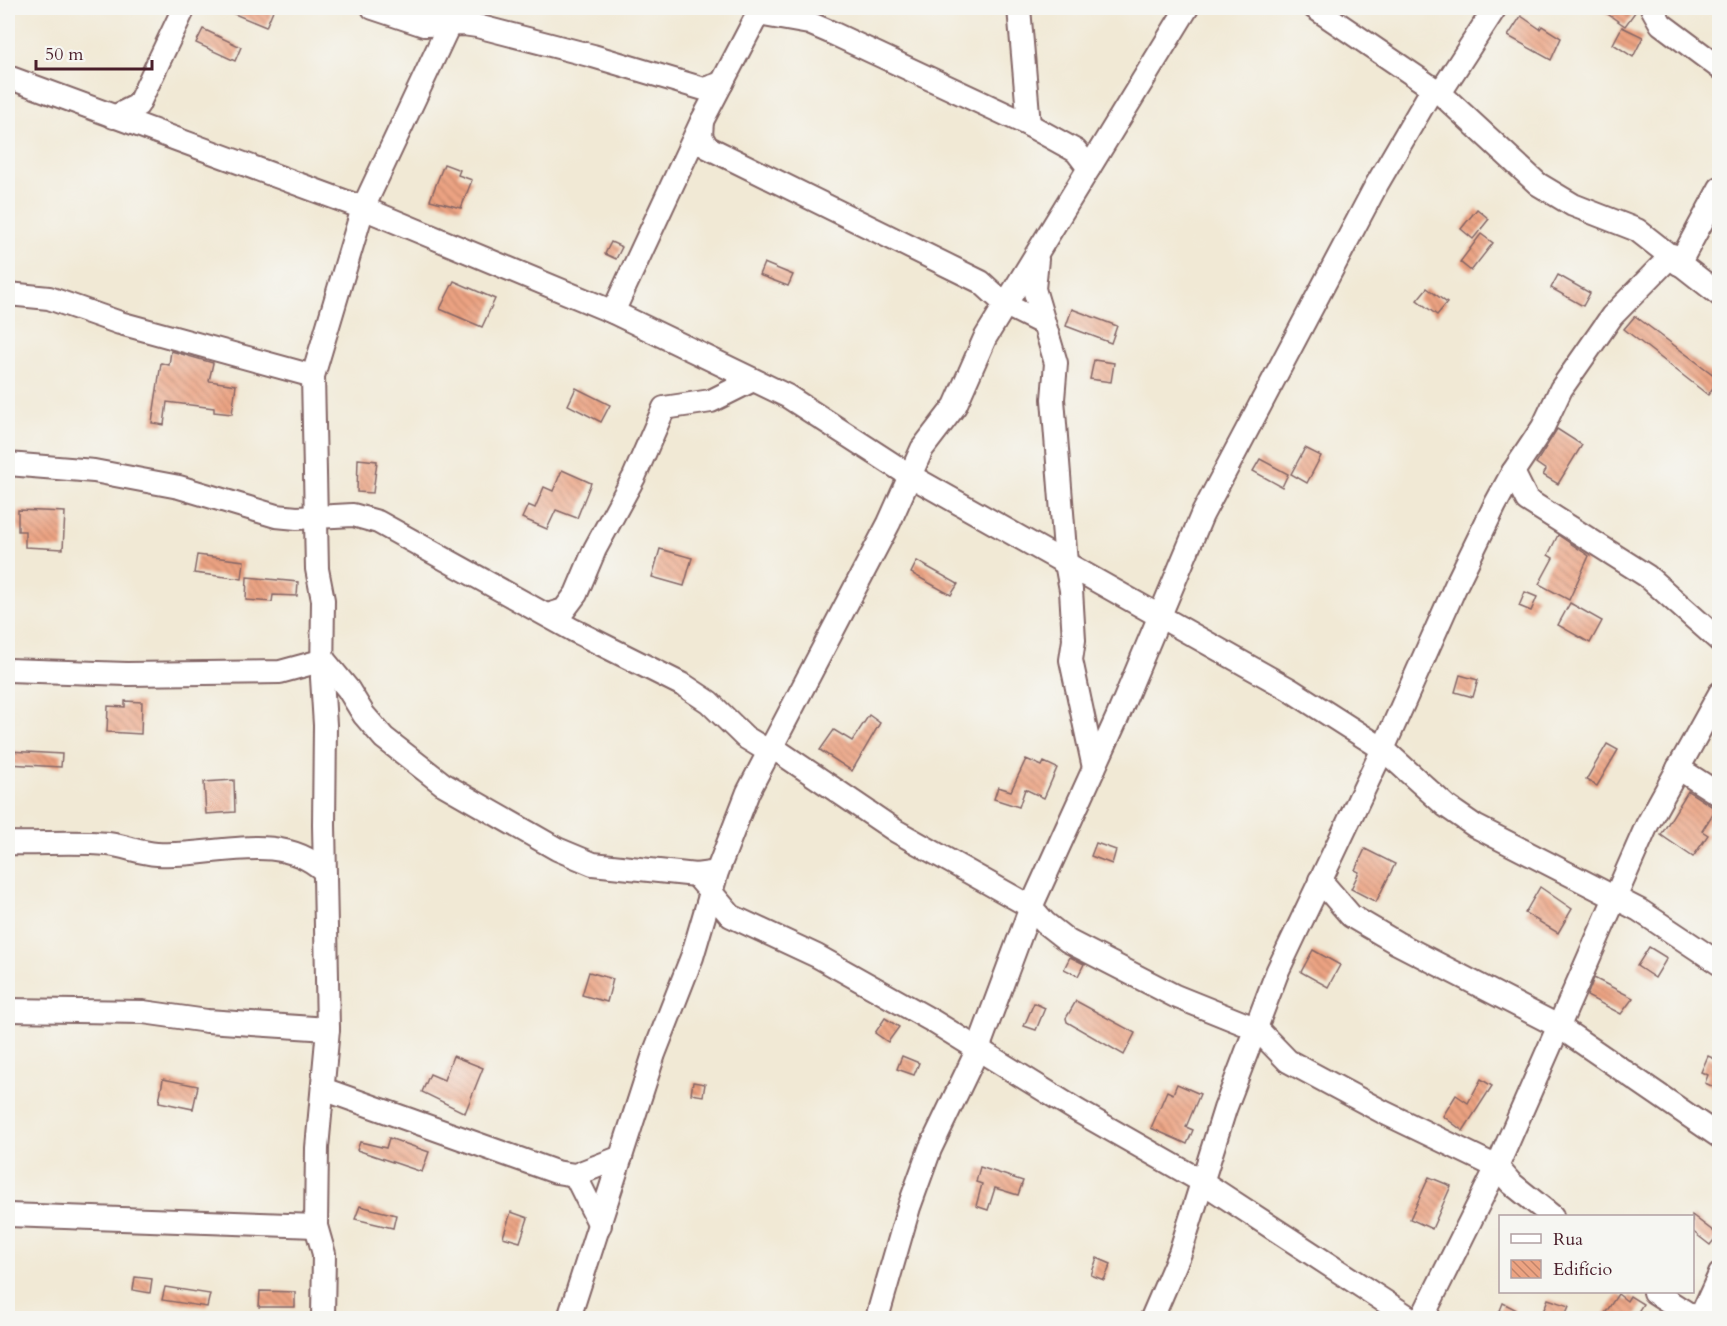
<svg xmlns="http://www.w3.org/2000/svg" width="1727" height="1326" viewBox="0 0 1727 1326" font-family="Cardo,serif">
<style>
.building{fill:url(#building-back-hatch)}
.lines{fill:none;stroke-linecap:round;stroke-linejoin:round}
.minor-casing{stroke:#846666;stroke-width:26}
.minor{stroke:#fff;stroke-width:22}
</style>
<defs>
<pattern id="building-back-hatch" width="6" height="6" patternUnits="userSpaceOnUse" patternTransform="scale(1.5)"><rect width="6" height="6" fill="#eca382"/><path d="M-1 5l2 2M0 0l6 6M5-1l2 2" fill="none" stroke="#c1846b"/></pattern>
</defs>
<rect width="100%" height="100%" fill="#f6f6f2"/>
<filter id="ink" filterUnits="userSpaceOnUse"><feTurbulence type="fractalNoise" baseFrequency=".0167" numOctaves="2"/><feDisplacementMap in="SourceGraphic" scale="12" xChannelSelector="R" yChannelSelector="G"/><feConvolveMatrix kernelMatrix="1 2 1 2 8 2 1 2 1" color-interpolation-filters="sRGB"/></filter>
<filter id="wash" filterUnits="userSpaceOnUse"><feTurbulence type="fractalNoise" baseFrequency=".008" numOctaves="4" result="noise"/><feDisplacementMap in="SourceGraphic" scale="24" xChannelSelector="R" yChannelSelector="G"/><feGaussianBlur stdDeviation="1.35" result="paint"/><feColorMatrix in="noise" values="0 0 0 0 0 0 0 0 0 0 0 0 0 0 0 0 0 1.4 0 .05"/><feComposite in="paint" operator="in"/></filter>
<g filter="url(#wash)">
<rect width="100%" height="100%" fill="#f1e9d5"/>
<g id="blocks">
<g class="building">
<polygon points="220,8 274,8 266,27"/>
<polygon points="1599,8 1638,8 1625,26"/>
<polygon points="1521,16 1540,29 1542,26 1561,38 1551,60 1508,36"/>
<polygon points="1622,27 1643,37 1633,57 1613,44"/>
<polygon points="203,29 241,47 235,61 196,43"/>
<polygon points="444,164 460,170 458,175 472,180 461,208 430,200"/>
<polygon points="1477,209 1489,219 1473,239 1461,229"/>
<polygon points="1481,234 1493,243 1471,271 1460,262"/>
<polygon points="611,242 622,247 616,259 605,254"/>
<polygon points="764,263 793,275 788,286 759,275"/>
<polygon points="1558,275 1590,293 1583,306 1551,288"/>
<polygon points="454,281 495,299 482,327 440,309"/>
<polygon points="1427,288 1447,303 1437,315 1417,300"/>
<polygon points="1072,309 1117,326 1111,343 1066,326"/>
<polygon points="1635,316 1719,379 1708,395 1624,329"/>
<polygon points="171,351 213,363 209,381 236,385 232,414 214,412 214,408 167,402 164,425 152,423 161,363 169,365"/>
<polygon points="1094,360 1114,363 1111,382 1090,379"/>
<polygon points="576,388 610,405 601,422 568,405"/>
<polygon points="1557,429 1582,445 1558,484 1543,475 1546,470 1536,463"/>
<polygon points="1305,448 1321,456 1307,483 1291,474"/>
<polygon points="358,459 377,461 373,493 357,492"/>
<polygon points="1260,459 1288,474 1282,487 1253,471"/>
<polygon points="562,470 591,483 577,518 556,510 547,529 522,518 528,505 535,508 544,487 553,491"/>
<polygon points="18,510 65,512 63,549 25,547 25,531 18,531"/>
<polygon points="1558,535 1589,556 1569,600 1539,584 1553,558 1548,555"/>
<polygon points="660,549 692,558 684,586 652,577"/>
<polygon points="197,555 244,561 242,579 194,573"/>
<polygon points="917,561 958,584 951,595 911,573"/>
<polygon points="247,577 298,582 297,596 273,595 272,602 246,600"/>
<polygon points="1525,592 1537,597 1531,611 1519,606"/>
<polygon points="1570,603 1602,621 1590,643 1558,625"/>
<polygon points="1460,675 1478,680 1473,697 1455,692"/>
<polygon points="125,701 142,702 141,734 107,732 108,706 125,707"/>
<polygon points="869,715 880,723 852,771 820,750 834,730 852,741"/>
<polygon points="1607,744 1618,750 1597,786 1586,780"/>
<polygon points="8,751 62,754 61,767 8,764"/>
<polygon points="1026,759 1042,766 1044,762 1057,768 1044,798 1025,789 1019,807 994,799 998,787 1011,791"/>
<polygon points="234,780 235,812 206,814 204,782"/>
<polygon points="1688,791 1716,809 1702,831 1708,835 1693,857 1661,835"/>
<polygon points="1096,843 1116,850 1112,864 1091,856"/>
<polygon points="1365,849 1395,864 1376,902 1351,889 1359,872 1355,870"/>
<polygon points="1540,887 1572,909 1558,933 1525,913"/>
<polygon points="1649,947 1667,958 1655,978 1637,966"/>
<polygon points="1313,950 1340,965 1328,987 1301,972"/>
<polygon points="1070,957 1084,964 1078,976 1064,969"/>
<polygon points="589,972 613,979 607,1002 582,995"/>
<polygon points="1594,978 1633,998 1621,1014 1587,996"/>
<polygon points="1076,1001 1135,1033 1124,1055 1067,1022 1066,1018"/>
<polygon points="1034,1003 1045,1008 1036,1030 1024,1026"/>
<polygon points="885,1018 899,1027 888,1042 875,1033"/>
<polygon points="1719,1049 1719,1081 1716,1088 1705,1083 1708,1075 1701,1072 1708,1056 1715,1059"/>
<polygon points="453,1056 483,1068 465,1113 422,1092 430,1074 444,1080"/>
<polygon points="902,1056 919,1063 914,1075 897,1069"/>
<polygon points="163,1079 198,1086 193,1109 159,1102"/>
<polygon points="1481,1079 1492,1086 1463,1131 1443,1116 1456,1095 1468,1103"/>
<polygon points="693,1082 705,1084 703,1096 691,1094"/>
<polygon points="1177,1084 1200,1094 1186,1127 1193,1130 1187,1144 1151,1128 1167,1091 1173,1094"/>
<polygon points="389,1138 429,1152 422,1172 357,1150 360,1142 386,1148"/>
<polygon points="980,1167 1023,1181 1018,1195 995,1188 988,1210 976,1206 982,1184 976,1182"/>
<polygon points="1429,1177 1451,1186 1432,1229 1410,1219"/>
<polygon points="360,1206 396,1215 393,1228 355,1219"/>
<polygon points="511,1212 528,1218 520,1242 503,1237"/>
<polygon points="1692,1215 1718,1235 1710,1245 1692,1231"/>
<polygon points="1097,1258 1111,1264 1104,1280 1091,1275"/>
<polygon points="135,1277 152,1279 150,1293 133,1290"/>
<polygon points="165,1287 210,1294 207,1307 162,1300"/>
<polygon points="260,1291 295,1292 295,1307 259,1307"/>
<polygon points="1618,1294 1627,1301 1630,1296 1643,1304 1634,1318 1602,1318"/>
<polygon points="1548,1299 1569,1306 1564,1318 1543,1312"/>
<polygon points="1503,1303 1515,1309 1511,1318 1497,1318"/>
</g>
</g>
</g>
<g filter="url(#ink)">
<use href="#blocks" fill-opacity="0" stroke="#846666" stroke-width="1.5"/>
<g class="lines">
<defs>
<g id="minor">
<polyline points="373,8 424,25 463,24 477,26 593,56 704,89 722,83"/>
<polyline points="1019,8 1029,125"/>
<polyline points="1315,8 1440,93 1538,184 1573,205 1637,230 1720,295"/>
<polyline points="1652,8 1661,24 1720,68"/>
<polyline points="758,14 809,23 830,32 1029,125 1076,151 1089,168"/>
<polyline points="8,77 363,208 613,312 787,396 909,475 1289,689 1383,749 1446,806 1475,826 1639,910 1720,964"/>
<polyline points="1440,93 1495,8"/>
<polyline points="114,117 138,105 184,8"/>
<polyline points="702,121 701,136 707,147 981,282 1006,305 1042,323"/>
<polyline points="1037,259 1034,289 1056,363 1053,399 1066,563 1071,590 1074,640 1071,660 1094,768"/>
<polyline points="1679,264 1720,188"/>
<polyline points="8,294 49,298 120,323 313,376"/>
<polyline points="613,312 702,121 761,8"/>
<polyline points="8,464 94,471 179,487 276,516 297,518 353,515 378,522 573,630 685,686 709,702 745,737 768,751 778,751 896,831 1031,907 1045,923 1068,941 1175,996 1257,1029 1288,1061 1383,1112 1497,1167 1511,1183 1552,1216"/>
<polyline points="1513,472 1527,500 1647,576 1720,641"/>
<polyline points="548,615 564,610 576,594 595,549 634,477 664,408 711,401 753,380"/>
<polyline points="8,670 127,674 280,672 324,660 348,689 364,715 384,738 443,784 557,849 593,864 696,875 711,873"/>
<polyline points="1678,768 1720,795"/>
<path d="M8 843C41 844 75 841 108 844 125 846 140 853 157 854 212 858 279 829 324 871"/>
<polyline points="696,875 731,916 817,956 931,1020 1078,1111 1201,1181 1410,1318"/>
<polyline points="1320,880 1351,916 1397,943 1558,1026 1720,1137"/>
<polyline points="8,1010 143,1012 207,1021 328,1029"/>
<polyline points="323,1089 556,1172 575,1175 621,1157"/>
<polyline points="575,1175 600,1225"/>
<polyline points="8,1215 316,1226"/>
<polyline points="1654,1292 1695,1318"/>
<polyline points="323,1318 324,1254 316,1226 317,1148 328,1029 324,825 325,725 322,678 323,600 317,569 313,376 363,208 457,8"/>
<polyline points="569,1318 654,1054 692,957 717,872 748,792 889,523 922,449 955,406 985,338 1187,8"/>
<polyline points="877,1318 909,1207 930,1149 978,1049 1031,907 1117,718 1202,515 1377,184 1433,88"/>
<polyline points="1152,1318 1180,1253 1225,1109 1278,970 1383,749 1457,583 1495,505 1513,472 1543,427 1561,389 1612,316 1672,255"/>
<polyline points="1422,1318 1497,1167 1647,825 1720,693"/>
<polyline points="1700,1318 1720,1274"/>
</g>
</defs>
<use href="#minor" class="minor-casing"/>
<use href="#minor" class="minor"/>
</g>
</g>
<rect width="1727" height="1326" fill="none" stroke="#f6f6f2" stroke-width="30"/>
<rect x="1499" y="1215" width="195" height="78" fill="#f6f6f2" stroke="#b1a0a2" stroke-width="1.5"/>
<rect x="1511" y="1234" width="30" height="9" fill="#ffffff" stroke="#b1a0a2" stroke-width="1.5"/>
<text x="1553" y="1245" font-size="18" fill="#4a1f2b">Rua</text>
<rect x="1511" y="1260" width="30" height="18" fill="url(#building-back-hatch)" stroke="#b1a0a2" stroke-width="1.5"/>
<text x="1553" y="1275" font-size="18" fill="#4a1f2b">Edifício</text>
<path d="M36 60v9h116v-9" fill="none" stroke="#4a1f2b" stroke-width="3"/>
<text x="45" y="60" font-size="18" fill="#4a1f2b" stroke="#f6f6f2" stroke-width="4.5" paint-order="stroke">50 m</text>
</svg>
